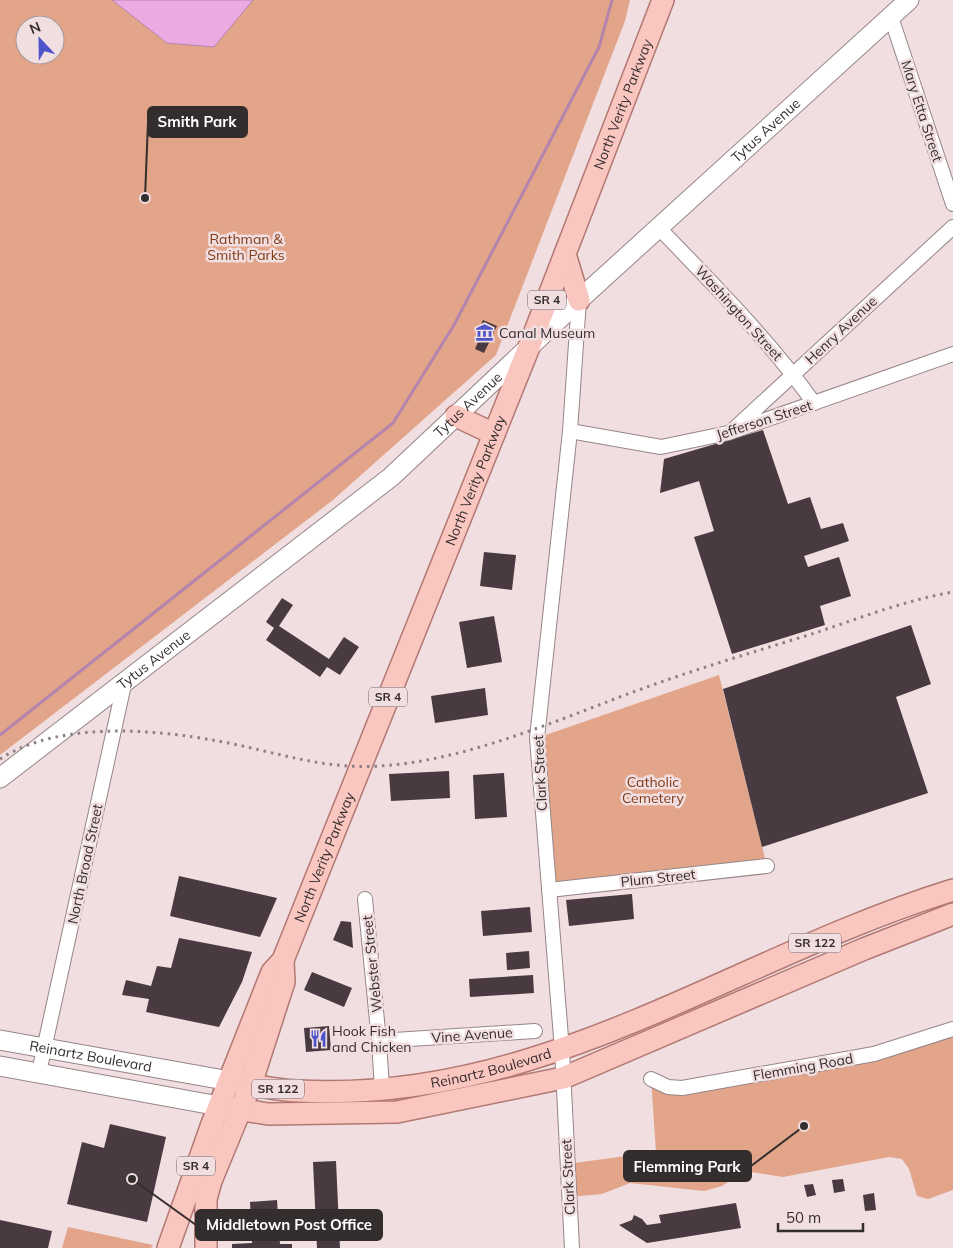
<svg xmlns="http://www.w3.org/2000/svg" width="953" height="1248" viewBox="0 0 953 1248" font-family="Mulish,sans-serif">
<style>
.green{fill:#e2a589;fill-rule:evenodd}
.water{fill:#ecaae3;stroke:#b584ad}
.lines{fill:none;stroke-linecap:round;stroke-linejoin:round}
.stream{stroke:#b584ad;stroke-width:3}
.building{fill:#483a40}
.street-casing{stroke:#968588;stroke-width:16}
.secondary-casing{stroke:#968588;stroke-width:21}
.primary-casing{stroke:#b27872;stroke-width:24}
.street{stroke:#fff;stroke-width:14}
.secondary{stroke:#fff;stroke-width:19}
.primary{stroke:#fac6c0;stroke-width:21}
.rail{stroke:#8d8082;stroke-width:3;stroke-dasharray:2.5 5;stroke-linecap:butt}
.labels{text-anchor:middle;stroke-width:5;stroke-linejoin:round;paint-order:stroke}
.shield{fill:#f1dee1;stroke:#6d6264;stroke-width:1}
.shield-label{font-size:12px;font-weight:bold;fill:#342d2e}
.street-label{font-size:14px;fill:#342d2e;stroke:#f1dee1}
.park-label{font-size:14px;fill:#803913;stroke:#f1dee1}
.poi-label{font-size:14px;fill:#342d2e;stroke:#f1dee1;text-anchor:start}
.leader{fill:none;stroke:#342d2e;stroke-width:2}
.callout-dot{fill:#342d2e;stroke:#f1dee1;stroke-width:2}
.callout{fill:#342d2e;stroke:#342d2e;stroke-width:2}
.callout-label{font-size:15px;text-anchor:middle;font-weight:bold;fill:#fff}
</style>
<rect width="100%" height="100%" fill="#f1dee1"/>
<g class="green">
<path d="M0 0H630L625 21 496 355 333 500 0 755ZM25 25H55V55H25Z"/>
<polygon points="719,675 767,866 549,890 537,738"/>
<polygon points="953,1029 953,1190 928,1199 917,1196 909,1169 902,1159 889,1157 783,1177 751,1172 737,1176 722,1186 704,1191 630,1183 602,1194 569,1197 567,1164 656,1152 651,1079 668,1087 874,1054"/>
<polygon points="68,1227 153,1245 151,1248 62,1248"/>
</g>
<polygon class="water" points="112,0 253,0 214,47 167,43"/>
<g class="lines">
<polyline class="stream" points="0,735 393,423 454,325 599,47 612,0"/>
</g>
<g class="building">
<polygon points="483,320 497,326 484,353 475,349 478,342 474,340"/>
<polygon points="763,430 788,504 810,497 821,529 843,523 849,541 804,556 808,567 839,557 851,596 820,606 825,625 732,654 694,537 714,531 699,481 660,493 664,459"/>
<polygon points="484,552 516,555 512,590 480,586"/>
<polygon points="282,598 293,605 279,626 329,659 344,637 359,647 340,675 327,667 320,677 266,640 274,628 266,622"/>
<polygon points="494,616 502,662 467,668 459,622"/>
<polygon points="911,625 931,684 896,697 928,793 762,847 723,689"/>
<polygon points="485,688 488,715 435,723 431,696"/>
<polygon points="449,771 450,798 391,801 389,774"/>
<polygon points="504,773 507,817 475,819 473,775"/>
<polygon points="179,876 277,898 260,937 170,916"/>
<polygon points="632,894 634,919 569,926 566,900"/>
<polygon points="530,907 532,932 483,936 481,911"/>
<polygon points="341,921 351,922 353,948 333,940"/>
<polygon points="179,938 252,952 242,982 219,1027 146,1012 149,999 122,995 126,980 151,986 157,966 171,968"/>
<polygon points="529,951 530,968 507,970 506,953"/>
<polygon points="312,972 352,988 344,1007 304,990"/>
<polygon points="533,975 534,993 470,997 469,979"/>
<polygon points="329,1026 331,1050 306,1052 304,1028"/>
<polygon points="110,1124 166,1137 147,1222 67,1204 82,1142 104,1148"/>
<polygon points="336,1161 340,1248 317,1248 313,1162"/>
<polygon points="843,1179 845,1191 834,1193 832,1180"/>
<polygon points="813,1184 816,1195 807,1197 804,1185"/>
<polygon points="874,1193 876,1210 865,1211 863,1195"/>
<polygon points="277,1200 280,1244 292,1244 292,1248 232,1248 232,1244 252,1243 250,1202"/>
<polygon points="736,1203 741,1228 647,1243 619,1225 632,1220 634,1215 642,1219 647,1225 661,1223 659,1215"/>
<polygon points="0,1220 52,1231 48,1248 0,1248"/>
</g>
<g class="lines">
<defs>
<g id="street">
<polyline points="891,17 953,204"/>
<path d="M659 228C713 284 769 340 814 403"/>
<polyline points="733,430 953,227"/>
<polyline points="570,431 661,447 728,433 953,354"/>
<polyline points="549,890 767,866"/>
<polyline points="365,899 379,1041 382,1089"/>
<polyline points="379,1041 535,1031"/>
<polyline points="39,1072 125,680"/>
<polyline points="651,1079 668,1087 682,1088 874,1054 953,1029"/>
<polyline points="572,1248 562,1050 537,738 570,431 579,300"/>
</g>
<g id="secondary">
<path id="s1" d="M0 778 391 477 579 300 909 0"/>
<path id="s2" d="M0 1040 230 1081"/>
<polyline points="0,1066 219,1106"/>
</g>
<g id="primary">
<polyline points="565,254 579,300"/>
<polyline points="456,416 494,434"/>
<path id="s3" d="M230 1081C253 1085 275 1090 298 1091 544 1104 730 959 953 890"/>
<polyline points="219,1106 268,1114 397,1112 563,1078 864,949 953,914"/>
<path id="s4" d="M168 1248 212 1124 272 972 283 960 529 347 663 0"/>
<polyline points="206,1248 206,1199 211,1181 251,1084 284,982 283,960"/>
</g>
</defs>
<use href="#street" class="street-casing"/>
<use href="#secondary" class="secondary-casing"/>
<use href="#primary" class="primary-casing"/>
<use href="#street" class="street"/>
<use href="#secondary" class="secondary"/>
<use href="#primary" class="primary"/>
<path class="rail" d="M0 759C59 721 152 729 218 741 273 751 323 770 379 766 456 762 541 727 612 700 679 674 747 654 815 633 860 618 906 600 953 592"/>
</g>
<defs>
<symbol id="museum-bare" viewBox="-9 -9 18 18"><path d="M0-6L6-3V-2H-6V-3ZM-5-1h2V3h-2ZM-1-1h2V3h-2ZM3-1h2V3H3ZM-6 4H6V6H-6Z" fill="#4e55cb" stroke="#f1dee1" stroke-width="2.5" paint-order="stroke"/></symbol>
<symbol id="restaurant-bare" viewBox="-9 -9 18 18"><path d="M-5-6h1v4h1v-4h1v4h1v-4h1v5L-1.5 .5V6h-2V.5L-5-1ZM5-6V6H3V1.5H1.5Q1.5-4 5-6Z" fill="#4e55cb" stroke="#f1dee1" stroke-width="2.5" paint-order="stroke"/></symbol>
</defs>
<g fill-rule="evenodd">
<use href="#museum-bare" x="472" y="320" width="25" height="25"/>
<use href="#restaurant-bare" x="306" y="1026" width="25" height="25"/>
</g>
<g class="labels">
<g class="shield">
<rect x="528" y="290.5" width="38" height="19" rx="4"/>
<rect x="369" y="687.5" width="38" height="19" rx="4"/>
<rect x="789" y="933.5" width="52" height="19" rx="4"/>
<rect x="252" y="1079.5" width="52" height="19" rx="4"/>
<rect x="177" y="1156.5" width="38" height="19" rx="4"/>
</g>
<g class="shield-label">
<text x="547" y="304">SR 4</text>
<text x="388" y="701">SR 4</text>
<text x="815" y="947">SR 122</text>
<text x="278" y="1093">SR 122</text>
<text x="196" y="1170">SR 4</text>
</g>
<g class="street-label">
<text dy="5" stroke="none"><textPath href="#s4" startOffset="1232">North Verity Parkway</textPath></text>
<text transform="translate(922 111) rotate(72)" y="5">Mary Etta Street</text>
<text dy="5" stroke="none"><textPath href="#s1" startOffset="1004">Tytus Avenue</textPath></text>
<text transform="translate(739 313) rotate(48)" y="5">Washington Street</text>
<text transform="translate(841 330) rotate(-43)" y="5">Henry Avenue</text>
<text dy="5" stroke="none"><textPath href="#s1" startOffset="599">Tytus Avenue</textPath></text>
<text transform="translate(764 420) rotate(-18)" y="5">Jefferson Street</text>
<text dy="5" stroke="none"><textPath href="#s4" startOffset="828">North Verity Parkway</textPath></text>
<text dy="5" stroke="none"><textPath href="#s1" startOffset="194">Tytus Avenue</textPath></text>
<text transform="translate(540 773) rotate(-93)" y="5">Clark Street</text>
<text dy="5" stroke="none"><textPath href="#s4" startOffset="422">North Verity Parkway</textPath></text>
<text transform="translate(85 864) rotate(-78)" y="5">North Broad Street</text>
<text transform="translate(658 878) rotate(-6)" y="5">Plum Street</text>
<text transform="translate(372 964) rotate(-96)" y="5">Webster Street</text>
<text transform="translate(472 1035) rotate(-4)" y="5">Vine Avenue</text>
<text dy="5" stroke="none"><textPath href="#s2" startOffset="92">Reinartz Boulevard</textPath></text>
<text transform="translate(803 1067) rotate(-10)" y="5">Flemming Road</text>
<text dy="5" stroke="none"><textPath href="#s3" startOffset="264">Reinartz Boulevard</textPath></text>
<text transform="translate(568 1177) rotate(-93)" y="5">Clark Street</text>
</g>
<g class="park-label">
<text x="246" y="244">Rathman &amp;<tspan x="246" dy="16">Smith Parks</tspan></text>
<text x="653" y="787">Catholic<tspan x="653" dy="16">Cemetery</tspan></text>
</g>
<g class="poi-label">
<text x="499" y="338">Canal Museum</text>
<text x="332" y="1036">Hook Fish<tspan x="332" dy="16">and Chicken</tspan></text>
</g>
</g>
<path class="leader" d="M145 198L148 122M804 1126L751 1166M132 1179L196 1225"/>
<g class="callout-dot">
<circle cx="145" cy="198" r="5"/>
<circle cx="804" cy="1126" r="5"/>
<circle cx="132" cy="1179" r="5"/>
</g>
<g class="callout">
<rect x="148" y="107" width="99" height="30" rx="5"/>
<rect x="624" y="1151" width="127" height="30" rx="5"/>
<rect x="196" y="1210" width="186" height="30" rx="5"/>
</g>
<g class="callout-label">
<text x="197" y="127">Smith Park</text>
<text x="687" y="1172">Flemming Park</text>
<text x="289" y="1230">Middletown Post Office</text>
</g>
<g transform="translate(40 40) rotate(338)"><circle r="24" fill="#f1dee1" stroke="#a59799"/>
<path d="M0-4L9 19L0 12L-9 19Z" fill="#4e55cb"/>
<text y="-8" font-size="14" font-weight="bold" text-anchor="middle" fill="#342d2e">N</text>
</g>
<path d="M778 1223v8h85v-8" fill="none" stroke="#342d2e" stroke-width="2.5"/>
<text x="786" y="1223" font-size="15" fill="#342d2e" stroke="#f1dee1" stroke-width="4" paint-order="stroke">50 m</text>
</svg>
